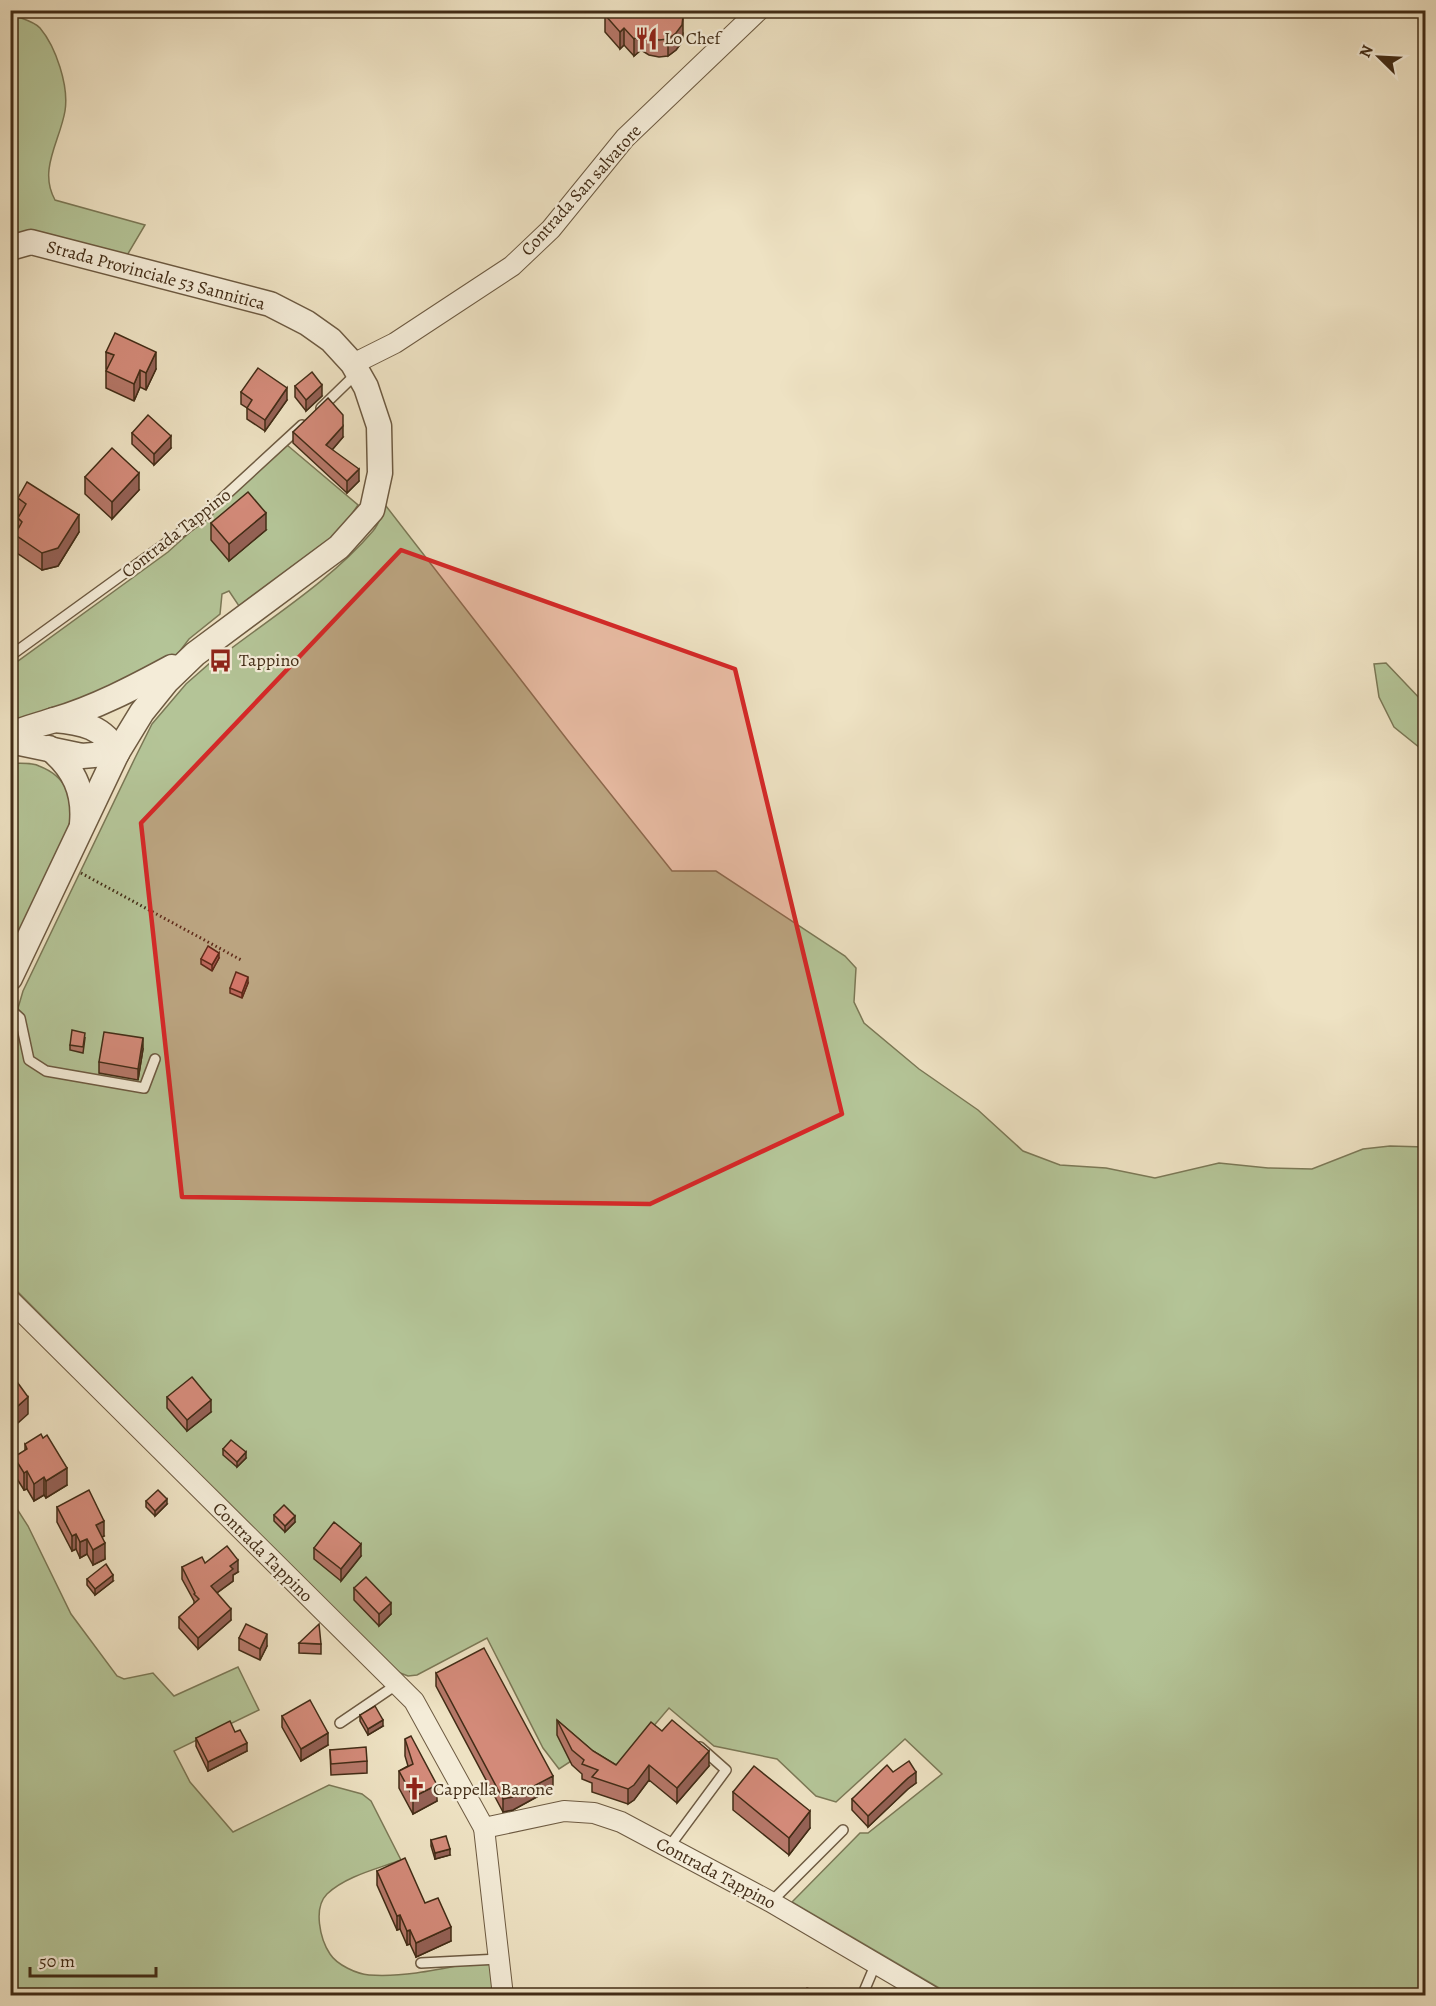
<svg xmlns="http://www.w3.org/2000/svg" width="1436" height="2006" viewBox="0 0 1436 2006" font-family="Alegreya,serif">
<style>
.green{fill:#b4c497;stroke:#7b7856;stroke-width:1.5}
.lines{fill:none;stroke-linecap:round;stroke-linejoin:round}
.service-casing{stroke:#6d5a41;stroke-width:12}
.minor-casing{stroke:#6d5a41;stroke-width:22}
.tertiary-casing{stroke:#6d5a41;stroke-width:27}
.path{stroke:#422c16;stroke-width:3;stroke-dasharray:1.5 3;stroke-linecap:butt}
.service{stroke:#f4ecd8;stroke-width:9}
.minor{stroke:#f4ecd8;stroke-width:20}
.tertiary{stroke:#f4ecd8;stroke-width:24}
.wall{fill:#b57768;stroke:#422c16;stroke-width:1.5}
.shaded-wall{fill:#946155;stroke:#422c16;stroke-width:1.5}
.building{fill:#d38a79;stroke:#422c16;stroke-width:1.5}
.marked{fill:#d62828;fill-opacity:0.2;stroke:#d62828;stroke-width:4.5;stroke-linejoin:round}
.labels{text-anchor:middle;stroke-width:4.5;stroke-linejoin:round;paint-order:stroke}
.poi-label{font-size:18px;fill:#422c16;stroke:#f4ecd8;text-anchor:start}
.street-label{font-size:18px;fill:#422c16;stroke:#f4ecd8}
</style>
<rect width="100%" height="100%" fill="#eee2c3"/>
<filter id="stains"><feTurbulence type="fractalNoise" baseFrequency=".00333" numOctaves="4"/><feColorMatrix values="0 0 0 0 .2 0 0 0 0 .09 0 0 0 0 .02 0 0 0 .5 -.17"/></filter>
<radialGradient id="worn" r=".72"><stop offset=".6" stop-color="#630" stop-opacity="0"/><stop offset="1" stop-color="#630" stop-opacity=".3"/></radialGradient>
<g class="green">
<path d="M11 14C19 18 34 21 40 28 56 47 69 86 65 111 60 141 38 170 55 200L145 225 126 257 47 234H11Z"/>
<polygon points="287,445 358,505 340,531 239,606 229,591 222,594 220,614 189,639 173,660 63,709 11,722 10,667 168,552"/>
<path d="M386 506 569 742 672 871H716L845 956 856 968 854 1002 864 1023 919 1069 978 1110 1023 1151 1060 1165 1106 1168 1155 1178 1219 1163 1268 1168 1312 1169 1363 1149 1390 1146 1425 1147V1995H951L792 1902 860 1833H868L942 1774 905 1739 836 1802 816 1796 777 1759 714 1746 669 1708 615 1771 585 1752 559 1769 543 1748 487 1638 417 1675 408 1676 395 1671 11 1285 10 1236 13 1229 15 1204 11 1114V1032L23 991 135 758 152 724 186 684 210 663 220 669 230 662 225 653C275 615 332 579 373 531 379 524 382 514 386 506Z"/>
<polygon points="1386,663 1425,704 1425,752 1394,727 1379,697 1374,664"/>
<path d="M11 763C19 764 32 762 39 766 68 777 75 801 69 829L11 951Z"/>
<path d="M10 1498 28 1526 71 1614 117 1676 124 1679 153 1673 174 1696 238 1667 259 1710 174 1751 190 1782 233 1832 329 1785 362 1794 371 1801 401 1860C377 1869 346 1876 327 1894 313 1908 320 1939 330 1954 337 1965 357 1974 369 1975 410 1978 452 1966 492 1959L497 1995H11Z"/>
</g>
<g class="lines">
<defs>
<g id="service">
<polyline points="321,408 356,374"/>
<polyline points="10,656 202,517 302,425"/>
<polyline points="10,1009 20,1018 29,1060 46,1071 144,1088 155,1059"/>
<polyline points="340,1723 396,1685"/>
<polyline points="669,1847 726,1770 700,1747"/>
<polyline points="771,1902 843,1830"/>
<polyline points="421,1963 499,1959"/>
<polyline points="862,1996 876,1963"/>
</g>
<g id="minor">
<polyline points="353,364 395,343 512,266 551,229 625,138 759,10"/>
<polyline points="10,1300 414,1701 484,1828 564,1811 594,1813 621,1822 771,1902 931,1996"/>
<polyline points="484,1828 503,1996"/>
</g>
<g id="tertiary">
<polyline points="10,248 31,242 270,304 307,323 331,340 353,364 366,387 379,426 380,473 372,510 339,547 195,654 167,681 142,712 117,753 10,978"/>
<path d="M54 720C81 722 105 727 117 753"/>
<path d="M10 735C25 728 39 725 54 720 95 708 135 687 172 667"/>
<polyline points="10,741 82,756 117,753"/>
<path d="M49 748C74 768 85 792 82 824"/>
</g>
</defs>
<use href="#service" class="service-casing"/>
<use href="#minor" class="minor-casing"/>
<use href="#tertiary" class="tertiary-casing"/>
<polyline class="path" points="81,873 243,961"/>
<use href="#service" class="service"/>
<use href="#minor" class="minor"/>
<use href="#tertiary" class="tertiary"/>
</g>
<g class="wall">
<polygon points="605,15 683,33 682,42 676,50 668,56 659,57 649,55 641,50 634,56 624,45 620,49 605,32"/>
<polygon points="106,352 156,369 146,390 140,387 134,401 106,388 106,371 107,369 106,369"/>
<polygon points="295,386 322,396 306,411 295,397"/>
<polygon points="241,392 287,400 265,431 247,419 247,408 241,404"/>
<polygon points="293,432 343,437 332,450 359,481 347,493 293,443"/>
<polygon points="132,433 171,448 154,465 132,444"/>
<polygon points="85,477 139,490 112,519 85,494"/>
<polygon points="18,498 79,532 58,566 42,570 17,553 17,531 18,529 18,518 19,516 18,515"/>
<polygon points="211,523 266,530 229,561 211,540"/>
<polygon points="219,958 212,971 201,964 201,959"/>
<polygon points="248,983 242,998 230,993 230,988"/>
<polygon points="85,1038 83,1053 70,1050 70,1045"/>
<polygon points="143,1049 138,1080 99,1073 99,1062"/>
<polygon points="167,1397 211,1412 187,1431 167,1408"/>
<polygon points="25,1444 67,1485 46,1498 44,1495 34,1501 27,1489 24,1490 14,1474 14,1457 25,1451"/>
<polygon points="223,1449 246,1458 237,1467 223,1455"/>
<polygon points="146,1501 167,1504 155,1516 146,1507"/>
<polygon points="57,1507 104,1536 102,1537 105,1559 93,1565 87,1554 80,1558 76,1549 72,1551 57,1522"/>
<polygon points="274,1515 295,1522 285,1532 274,1521"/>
<polygon points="314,1548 361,1556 341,1581 314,1559"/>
<polygon points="205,1563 238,1572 233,1575 233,1581 217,1593 231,1620 198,1649 179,1628 179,1617 194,1604 194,1601 182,1579 182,1567"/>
<polygon points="87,1579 113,1581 95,1595 87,1585"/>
<polygon points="354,1588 391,1614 379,1626 354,1600"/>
<polygon points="239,1638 267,1646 260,1660 239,1650"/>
<polygon points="299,1643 321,1644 321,1654 299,1653"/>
<polygon points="436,1673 553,1788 513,1810 503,1812 436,1686"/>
<polygon points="360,1715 383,1726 368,1735 360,1721"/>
<polygon points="282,1716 328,1745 301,1761 282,1727"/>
<polygon points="557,1720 593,1751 616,1765 709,1766 677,1803 649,1780 634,1800 628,1804 592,1792 592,1783 582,1779 582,1774 572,1765 557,1735"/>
<polygon points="235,1732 247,1751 208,1771 196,1746 196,1738"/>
<polygon points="405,1739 437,1801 413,1814 399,1788 399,1771 408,1766 405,1756"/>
<polygon points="330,1750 367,1761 367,1773 331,1775"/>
<polygon points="893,1772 916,1783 908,1789 868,1827 852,1810 852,1799"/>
<polygon points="733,1792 810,1828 789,1855 733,1810"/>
<polygon points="431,1840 450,1855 435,1859 431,1846"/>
<polygon points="377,1871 425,1903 451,1941 416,1957 410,1944 407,1945 400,1929 397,1930 377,1885"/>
</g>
<g class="shaded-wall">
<polygon points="683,16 683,33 682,42 676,50 668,56 668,39"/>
<polygon points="624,28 624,45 620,49 620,32"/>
<polygon points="641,33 641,50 634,56 634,39"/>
<polygon points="156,352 156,369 146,390 146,373"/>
<polygon points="140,370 140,387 134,401 134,384"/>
<polygon points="322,385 322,396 306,411 306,400"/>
<polygon points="287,388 287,400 265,431 265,420"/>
<polygon points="343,426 343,437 326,457 326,445"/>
<polygon points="171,436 171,448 154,465 154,454"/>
<polygon points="359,469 359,481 347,493 347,481"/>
<polygon points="139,473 139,490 112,519 112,502"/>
<polygon points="266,513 266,530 229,561 229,544"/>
<polygon points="79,515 79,532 58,566 42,570 42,553"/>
<polygon points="15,568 15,585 10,594 10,577"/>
<polygon points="219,953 219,958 212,971 212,965"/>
<polygon points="248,977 248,983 242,998 242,993"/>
<polygon points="143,1038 143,1049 138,1080 138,1069"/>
<polygon points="28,1397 28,1414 10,1430 10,1413"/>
<polygon points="211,1400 211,1412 187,1431 187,1420"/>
<polygon points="246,1452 246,1458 237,1467 237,1462"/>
<polygon points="67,1468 67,1485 46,1498 46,1481"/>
<polygon points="27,1471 27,1489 24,1490 24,1473"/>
<polygon points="44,1477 44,1495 34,1501 34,1484"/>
<polygon points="167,1499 167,1504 155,1516 155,1511"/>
<polygon points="295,1516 295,1522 285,1532 285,1526"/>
<polygon points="104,1521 104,1536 96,1541 96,1525"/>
<polygon points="76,1534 76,1549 72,1551 72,1536"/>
<polygon points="87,1539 87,1554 80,1558 80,1542"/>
<polygon points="105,1543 105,1559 93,1565 93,1550"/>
<polygon points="361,1544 361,1556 341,1581 341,1569"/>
<polygon points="238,1560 238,1572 233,1575 233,1581 211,1597 211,1586 230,1566"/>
<polygon points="113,1575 113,1581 95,1595 95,1589"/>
<polygon points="391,1603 391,1614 379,1626 379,1614"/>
<polygon points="231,1609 231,1620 198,1649 198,1638"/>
<polygon points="267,1634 267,1646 260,1660 260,1649"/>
<polygon points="383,1720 383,1726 368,1735 368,1729"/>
<polygon points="328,1733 328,1745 301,1761 301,1749"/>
<polygon points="247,1743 247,1751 208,1771 208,1762"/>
<polygon points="709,1751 709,1766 677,1803 677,1788"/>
<polygon points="649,1765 649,1780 634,1800 628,1804 628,1789"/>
<polygon points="916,1772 916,1783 908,1789 868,1827 868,1816 908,1778"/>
<polygon points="553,1776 553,1788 513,1810 503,1812 503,1799"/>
<polygon points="437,1785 437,1801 413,1814 413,1797"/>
<polygon points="810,1811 810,1828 789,1855 789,1838"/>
<polygon points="450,1849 450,1855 435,1859 435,1853"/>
<polygon points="400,1915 400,1929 397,1930 397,1916"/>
<polygon points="451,1927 451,1941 416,1957 416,1943"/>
<polygon points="410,1930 410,1944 407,1945 407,1931"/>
</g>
<g class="building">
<polygon points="609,10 682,10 683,16 682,25 676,33 668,39 659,40 649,38 641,33 634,39 624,28 620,32 605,15"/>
<polygon points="115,333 156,352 146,373 140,370 134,384 106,371 114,355 106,352"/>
<polygon points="258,368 287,388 265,420 247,408 252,400 241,392"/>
<polygon points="312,372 322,385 306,400 295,386"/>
<polygon points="328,398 343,415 343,426 326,445 359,469 347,481 293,432"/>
<polygon points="148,415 171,436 154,454 132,433"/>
<polygon points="112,448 139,473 112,502 85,477"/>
<polygon points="27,482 79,515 58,548 42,553 17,536 17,531 22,522 18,518 26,504 18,498"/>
<polygon points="248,492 266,513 229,544 211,523"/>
<polygon points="10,566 15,568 10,577"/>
<polygon points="208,946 219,953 212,965 201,959"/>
<polygon points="236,972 248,977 242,993 230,988"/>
<polygon points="72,1030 85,1033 83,1047 70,1045"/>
<polygon points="104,1032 143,1038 138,1069 99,1062"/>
<polygon points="192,1377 211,1400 187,1420 167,1397"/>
<polygon points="10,1379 15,1379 28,1397 10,1413"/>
<polygon points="41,1434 43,1438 47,1435 67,1468 46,1481 44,1477 34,1484 27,1471 24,1473 14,1457 27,1449 25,1444"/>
<polygon points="231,1440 246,1452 237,1462 223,1449"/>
<polygon points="89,1490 104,1521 96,1525 105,1543 93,1550 87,1539 80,1542 76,1534 72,1536 57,1507"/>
<polygon points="158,1490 167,1499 155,1511 146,1501"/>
<polygon points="284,1505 295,1516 285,1526 274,1515"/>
<polygon points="334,1522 361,1544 341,1569 314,1548"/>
<polygon points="227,1546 238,1560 230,1566 233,1569 211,1586 231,1609 198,1638 179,1617 199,1599 194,1594 195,1593 182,1567 202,1557 205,1563"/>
<polygon points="106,1564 113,1575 95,1589 87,1579"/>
<polygon points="366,1577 391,1603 379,1614 354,1588"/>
<polygon points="246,1624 267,1634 260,1649 239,1638"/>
<polygon points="319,1624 321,1644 299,1643"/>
<polygon points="484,1648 553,1776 513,1797 503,1799 436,1673"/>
<polygon points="310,1700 328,1733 301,1749 282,1716"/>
<polygon points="375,1706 383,1720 368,1729 360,1715"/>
<polygon points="557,1720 593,1751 616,1765 651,1722 662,1731 672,1720 709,1751 677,1788 649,1765 634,1785 628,1789 592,1777 598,1770 582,1764 584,1760 572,1750"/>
<polygon points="230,1721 235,1732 240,1730 247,1743 208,1762 196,1738"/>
<polygon points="411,1736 437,1785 413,1797 399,1771 413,1764 405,1739"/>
<polygon points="366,1747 367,1761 331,1764 330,1750"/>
<polygon points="909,1761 916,1772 908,1778 868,1816 852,1799 887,1765 893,1772"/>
<polygon points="754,1766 810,1811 789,1838 733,1792"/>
<polygon points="446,1836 450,1849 435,1853 431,1840"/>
<polygon points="405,1858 425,1903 438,1898 451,1927 416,1943 410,1930 407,1931 400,1915 397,1916 377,1871"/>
<polygon points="807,1988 825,1995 804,1995"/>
<polygon points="586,1993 586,1995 567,1995"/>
</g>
<path class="marked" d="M401 550 735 669 842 1114 650 1204 182 1197 141 823Z"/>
<defs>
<symbol id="restaurant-bare" viewBox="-9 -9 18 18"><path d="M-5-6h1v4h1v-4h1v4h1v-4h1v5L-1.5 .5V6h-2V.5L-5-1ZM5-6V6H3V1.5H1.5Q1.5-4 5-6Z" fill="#8f2418" stroke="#f4ecd8" stroke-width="2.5" paint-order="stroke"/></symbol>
<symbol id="bus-bare" viewBox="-9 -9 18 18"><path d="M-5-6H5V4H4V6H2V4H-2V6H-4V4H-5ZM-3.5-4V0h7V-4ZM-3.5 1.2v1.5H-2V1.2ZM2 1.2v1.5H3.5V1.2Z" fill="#8f2418" stroke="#f4ecd8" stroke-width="2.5" paint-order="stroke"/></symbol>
<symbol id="church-bare" viewBox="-9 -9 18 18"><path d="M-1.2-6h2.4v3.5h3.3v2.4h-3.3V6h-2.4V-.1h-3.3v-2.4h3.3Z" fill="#8f2418" stroke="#f4ecd8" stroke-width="2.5" paint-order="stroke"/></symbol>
</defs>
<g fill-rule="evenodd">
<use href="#restaurant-bare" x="630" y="22" width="33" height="33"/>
<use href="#bus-bare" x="204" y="644" width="33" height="33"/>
<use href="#church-bare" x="398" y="1772" width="33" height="33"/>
</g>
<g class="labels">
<g class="poi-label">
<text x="664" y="44">Lo Chef</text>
<text x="239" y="666">Tappino</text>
<text x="433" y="1795">Cappella Barone</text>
</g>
<g class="street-label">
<text transform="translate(581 190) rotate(-48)" y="6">Contrada San salvatore</text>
<text transform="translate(156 275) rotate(15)" y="6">Strada Provinciale 53 Sannitica</text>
<text transform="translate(176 533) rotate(-38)" y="6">Contrada Tappino</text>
<text transform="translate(263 1552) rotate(45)" y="6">Contrada Tappino</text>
<text transform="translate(716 1873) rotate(28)" y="6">Contrada Tappino</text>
</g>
</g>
<rect width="1436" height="2006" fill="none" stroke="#eee2c3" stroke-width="36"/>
<rect x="12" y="12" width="1412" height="1982" fill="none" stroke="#422c16" stroke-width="3"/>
<rect x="18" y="18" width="1400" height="1970" fill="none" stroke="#422c16" stroke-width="1.5"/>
<g transform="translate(1379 57) rotate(294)" stroke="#f4ecd8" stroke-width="4.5" paint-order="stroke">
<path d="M0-4.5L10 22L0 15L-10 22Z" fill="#422c16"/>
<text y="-9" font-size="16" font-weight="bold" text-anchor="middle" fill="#422c16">N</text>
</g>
<path d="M30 1967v9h126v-9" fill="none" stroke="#422c16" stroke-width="3"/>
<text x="39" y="1967" font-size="18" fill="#422c16" stroke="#f4ecd8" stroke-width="4.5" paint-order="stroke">50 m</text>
<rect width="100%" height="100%" filter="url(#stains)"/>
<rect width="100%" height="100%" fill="url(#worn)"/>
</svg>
